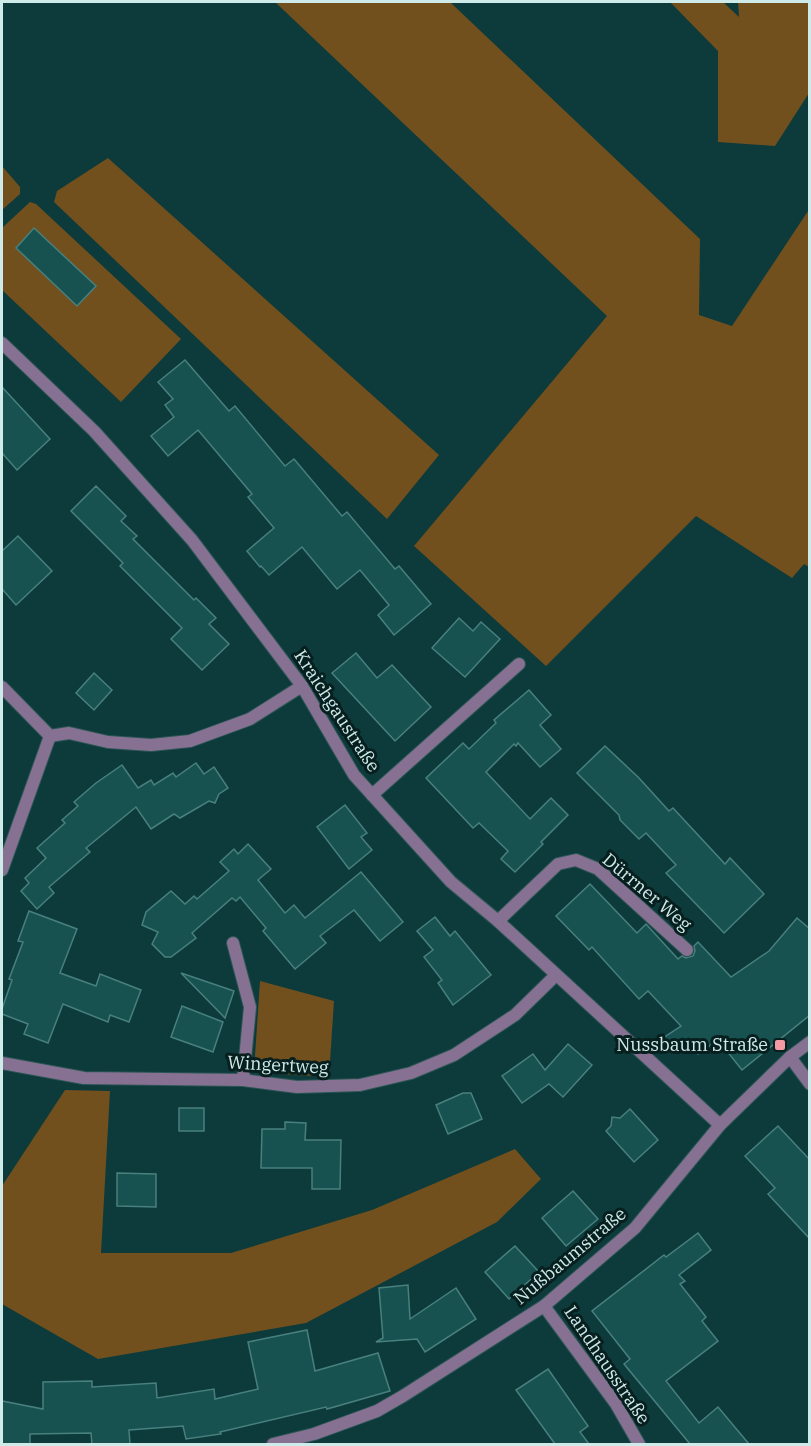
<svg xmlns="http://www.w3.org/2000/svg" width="811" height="1446" viewBox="0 0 811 1446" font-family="'IBM Plex Serif',serif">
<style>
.green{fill:#71501e}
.building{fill:#175251;stroke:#48807f;stroke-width:1.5}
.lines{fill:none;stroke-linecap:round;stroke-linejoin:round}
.lane-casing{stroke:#2c5656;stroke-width:14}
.street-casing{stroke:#2c5656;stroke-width:14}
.lane{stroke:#877192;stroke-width:12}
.street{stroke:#877192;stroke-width:12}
.poi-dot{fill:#f49aa2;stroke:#071f1e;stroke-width:2}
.labels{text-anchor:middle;stroke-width:6;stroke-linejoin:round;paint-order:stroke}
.street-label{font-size:18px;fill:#ceeae9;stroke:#071f1e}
.poi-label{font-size:18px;fill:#ceeae9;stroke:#071f1e;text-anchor:end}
</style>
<rect width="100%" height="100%" fill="#0d3a3a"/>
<g class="green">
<polygon points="275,2 450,2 700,239 699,315 732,326 808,211 809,212 809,567 804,564 792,578 696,516 546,666 414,546 607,316"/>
<polygon points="670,2 723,2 739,17 738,2 809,2 809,93 775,146 718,142 718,51"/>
<polygon points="108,158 439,455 387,519 54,202 57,191"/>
<polygon points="2,166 20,187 20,194 2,210"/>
<polygon points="30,202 36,204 181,339 121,402 2,290 2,228"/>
<polygon points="260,981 334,1001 329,1077 265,1073 259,1068 255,1056"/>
<polygon points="65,1090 110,1091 101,1253 231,1253 372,1210 515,1149 541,1179 497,1222 306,1323 98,1359 2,1304 2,1186"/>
</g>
<g class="building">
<polygon points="34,228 96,286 77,306 16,248"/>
<polygon points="185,360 229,411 235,406 285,466 294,459 342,516 347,512 395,569 399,566 431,604 394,635 378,615 389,605 360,570 337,589 302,547 269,575 261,566 260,567 247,551 274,528 248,497 252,494 198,430 168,456 151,436 174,417 165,405 173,399 158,382"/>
<polygon points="2,387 50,439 17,470 2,453"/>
<polygon points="96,486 126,516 121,521 137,536 133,539 194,600 196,598 216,618 209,624 229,644 202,670 171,639 182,628 120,566 123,563 71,511"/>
<polygon points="18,536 52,571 16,605 2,589 2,551"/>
<polygon points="459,618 473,631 481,622 500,639 465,677 432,648"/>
<polygon points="356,653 377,678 392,665 431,707 395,741 332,673"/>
<polygon points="94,673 112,690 94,710 76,693"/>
<polygon points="529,690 551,715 540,725 561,749 540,767 518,743 516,746 514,744 486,772 530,819 551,798 568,815 541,842 543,844 515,872 501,859 508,851 479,823 473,828 426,778 463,743 469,749 496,723 494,720"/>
<polygon points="605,746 639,778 669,811 673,808 725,864 730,858 764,894 724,933 666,873 676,865 646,833 639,839 620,820 619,815 577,773"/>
<polygon points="196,763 204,774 214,767 228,788 219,794 215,803 209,801 180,818 174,814 151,829 136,807 86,848 90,852 49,887 54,893 37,909 21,891 29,883 25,878 46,858 37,848 65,823 62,820 78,806 74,802 96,783 122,765 138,788 151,780 154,785 173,773 176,777"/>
<polygon points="345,805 367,833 361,837 372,850 349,869 317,827"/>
<polygon points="248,844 271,869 258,880 285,913 294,905 305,918 361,872 403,922 380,941 354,910 320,936 326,943 295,969 263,931 266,928 240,897 236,901 232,898 192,933 196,938 171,957 165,957 152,944 158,932 142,925 146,912 171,891 185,904 194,896 197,899 229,871 220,862 234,849 238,854"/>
<polygon points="590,884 637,933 646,924 678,959 682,956 686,958 693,956 695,951 694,946 698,942 731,977 769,951 797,918 810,929 810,1015 742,1070 718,1040 698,1054 690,1042 673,1053 663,1038 681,1026 648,991 639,999 592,947 589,950 556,916"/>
<polygon points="29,911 77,929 60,973 96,986 100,974 141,990 129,1022 110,1015 108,1022 63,1004 48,1043 24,1034 28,1024 2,1014 2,1009 12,980 9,979 23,942 18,941"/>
<polygon points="435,917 450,936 455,931 491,975 453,1005 438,983 442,980 424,957 433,950 417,931"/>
<polygon points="181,973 234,991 225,1018"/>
<polygon points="182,1006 223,1022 213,1052 171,1037"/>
<polygon points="568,1044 592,1065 563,1097 549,1084 522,1103 502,1076 533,1054 545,1070"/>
<polygon points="463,1093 471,1093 482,1119 448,1134 436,1105"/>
<rect x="179" y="1108" width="25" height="23"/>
<polygon points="630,1109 658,1140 634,1162 606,1131 611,1126 612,1117 620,1118"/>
<polygon points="285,1122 306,1123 305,1140 341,1140 340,1189 312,1189 312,1168 261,1168 262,1129 285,1129"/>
<polygon points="778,1126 810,1160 810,1239 768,1194 775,1188 745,1156"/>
<polygon points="117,1173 156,1174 156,1207 117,1206"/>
<polygon points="573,1191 598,1219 566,1246 542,1218"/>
<polygon points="698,1233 711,1250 679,1275 685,1281 680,1284 706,1317 702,1321 718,1341 666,1381 699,1423 718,1407 749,1444 690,1444 624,1364 630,1359 592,1311 664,1255 666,1257"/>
<polygon points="515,1246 539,1272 509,1299 485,1272"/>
<polygon points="408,1285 410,1319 456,1288 476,1319 425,1352 417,1339 376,1342 383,1338 379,1288"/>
<polygon points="307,1330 315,1371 378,1353 390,1391 327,1409 326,1407 220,1432 221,1434 186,1439 183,1426 129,1430 130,1444 92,1444 91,1433 30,1434 30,1444 2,1444 2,1401 43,1409 43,1382 92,1381 92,1387 156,1383 157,1398 214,1389 215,1399 258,1389 248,1342"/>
<polygon points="548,1369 588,1426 580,1432 589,1444 555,1444 516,1390"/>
</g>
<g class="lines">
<defs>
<g id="lane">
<polyline points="372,795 519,664"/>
<polyline points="498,921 558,864 576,860 598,869 687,950"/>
<polyline points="233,943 250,1007 243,1080"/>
</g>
<g id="street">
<polyline points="2,343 94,431 192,540 302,686 354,775 451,882 498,921 720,1125"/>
<polyline points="2,687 50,736 69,733 108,742 151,745 190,741 250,719 302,686"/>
<polyline points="2,870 50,736"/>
<polyline points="790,1057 810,1084"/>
<polyline points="2,1063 84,1078 243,1080 297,1087 360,1085 411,1073 454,1055 515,1015 556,975"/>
<polyline points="544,1306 616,1404 639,1444"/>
<polyline points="273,1444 314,1434 377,1411 403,1396 544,1306 635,1228 720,1125 790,1057 810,1042"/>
</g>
</defs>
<use href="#lane" class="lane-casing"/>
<use href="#street" class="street-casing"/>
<use href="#lane" class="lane"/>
<use href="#street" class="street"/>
</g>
<rect class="poi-dot" x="774" y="1039" width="12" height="12" rx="3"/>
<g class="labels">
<g class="street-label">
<text transform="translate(337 711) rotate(57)" y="6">Kraichgaustraße</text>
<text transform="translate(647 892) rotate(40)" y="6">Dürrner Weg</text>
<text transform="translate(278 1065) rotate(3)" y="6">Wingertweg</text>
<text transform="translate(570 1256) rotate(-40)" y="6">Nußbaumstraße</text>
<text transform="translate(607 1365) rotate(56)" y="6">Landhausstraße</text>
</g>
<g class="poi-label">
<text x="768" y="1051">Nussbaum Straße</text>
</g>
</g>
<rect width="811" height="1446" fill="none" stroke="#ceeae9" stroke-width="6"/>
</svg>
